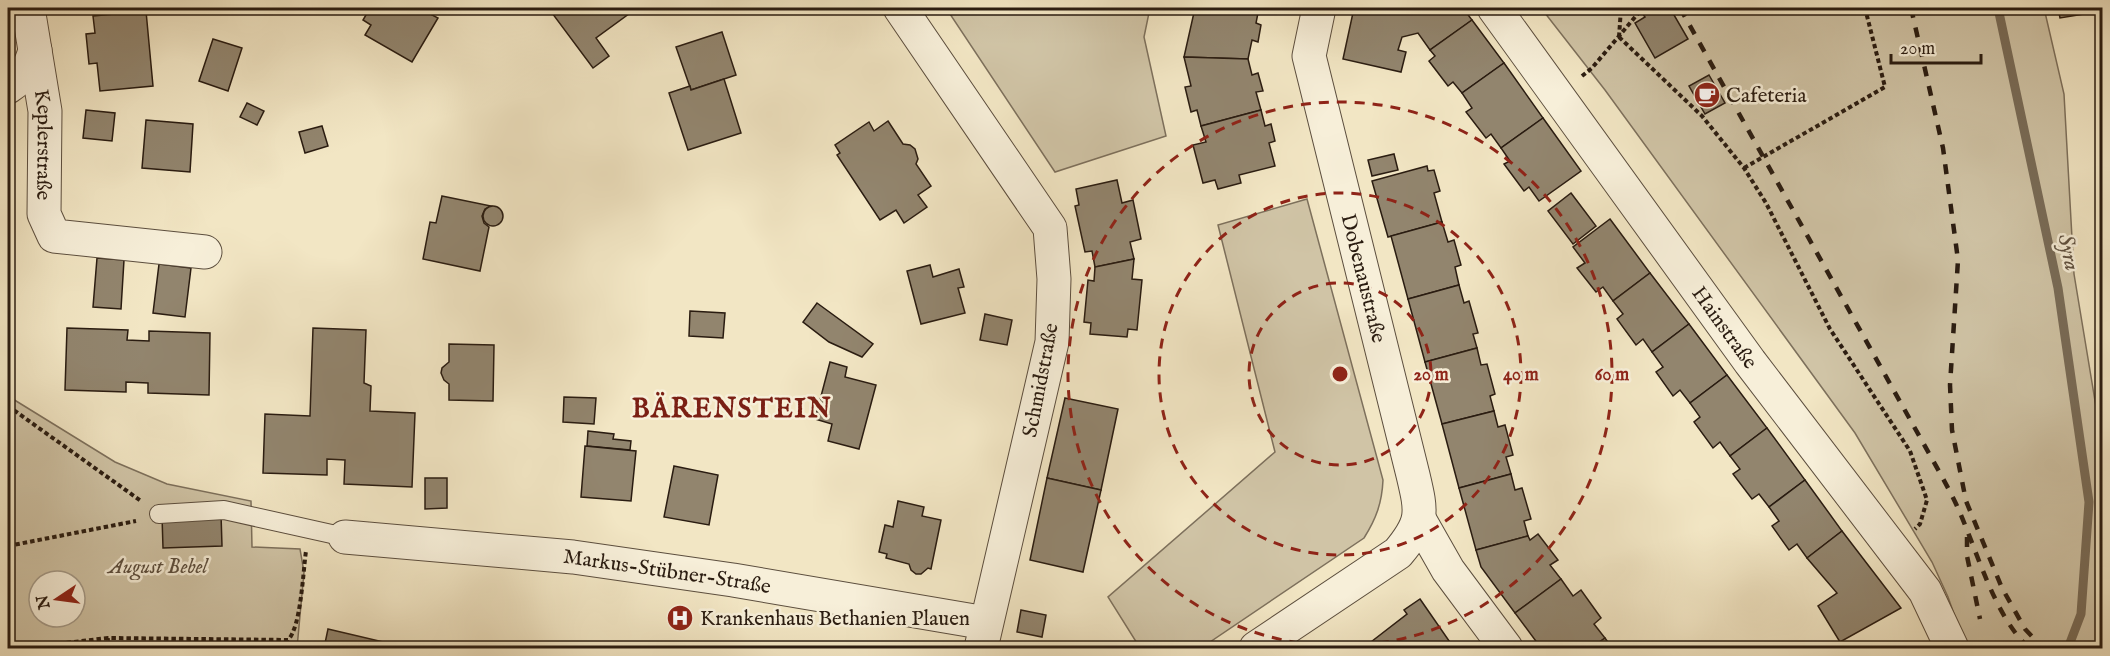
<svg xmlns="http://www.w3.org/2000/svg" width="2110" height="656" viewBox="0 0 2110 656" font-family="'IM FELL English',serif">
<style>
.green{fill:#d0c4a6;stroke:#7d705c;stroke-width:1.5;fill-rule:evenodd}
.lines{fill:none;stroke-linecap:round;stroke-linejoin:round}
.stream{stroke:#796c58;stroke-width:9}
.building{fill:#92856e;stroke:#2a1c11;stroke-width:1.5}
.service-casing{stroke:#5c4e3e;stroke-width:20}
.minor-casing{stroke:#5c4e3e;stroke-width:35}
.path{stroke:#2a1c11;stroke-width:4;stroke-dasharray:4.5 3;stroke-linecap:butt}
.service{stroke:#f7efd9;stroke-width:18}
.minor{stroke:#f7efd9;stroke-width:33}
.rail{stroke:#2a1c11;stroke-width:4.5;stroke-dasharray:10 10;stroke-linecap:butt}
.ring{fill:none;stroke:#8f2418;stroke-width:3;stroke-dasharray:10 8}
.labels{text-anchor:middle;stroke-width:5;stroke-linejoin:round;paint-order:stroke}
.poi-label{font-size:21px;fill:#2a1c11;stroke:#f7efd9;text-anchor:start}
.street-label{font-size:21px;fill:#2a1c11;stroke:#f7efd9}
.park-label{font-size:21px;font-style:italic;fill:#5c4e3e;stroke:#f7efd9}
.water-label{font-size:22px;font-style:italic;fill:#5f5140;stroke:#f7efd9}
.district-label{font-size:27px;font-weight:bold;letter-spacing:1.5px;fill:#7a1f14;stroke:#f7efd9}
.centre{fill:#8f2418;stroke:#f7efd9;stroke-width:3}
.ring-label{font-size:18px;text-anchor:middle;font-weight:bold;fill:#8f2418;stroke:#f7efd9;stroke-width:5;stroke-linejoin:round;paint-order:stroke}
</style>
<rect width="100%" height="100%" fill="#f2e6c4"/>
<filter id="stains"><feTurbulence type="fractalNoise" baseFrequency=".00333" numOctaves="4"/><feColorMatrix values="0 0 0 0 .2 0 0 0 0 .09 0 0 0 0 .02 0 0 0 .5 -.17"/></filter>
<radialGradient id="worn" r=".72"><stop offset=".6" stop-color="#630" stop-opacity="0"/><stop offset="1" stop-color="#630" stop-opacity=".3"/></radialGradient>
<g class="green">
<polygon points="946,8 1150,8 1144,37 1166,136 1055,172"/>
<polygon points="1541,8 2044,8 2064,94 2074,274 2102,443 2102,648 1966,648 1948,597 1932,562 1855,433 1605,90"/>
<path d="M1307 199 1383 480C1382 503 1376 519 1364 538L1201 648H1140L1108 597 1275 452 1218 225Z"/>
<path d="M8 396 115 462 167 484 251 501 252 547 300 549 304 572 297 648H8ZM39 581H75V617H39Z"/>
</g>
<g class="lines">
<polyline class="stream" points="1998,8 2058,288 2089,502 2081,614 2068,648"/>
</g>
<g class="building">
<polygon points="370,8 419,8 438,18 412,62 365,35 371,25 363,20"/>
<polygon points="559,8 637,8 596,38 609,56 593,68 552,13"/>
<polygon points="1195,8 1259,8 1256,23 1261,25 1258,42 1252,40 1248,59 1184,57"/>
<polygon points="1354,8 1463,8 1472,20 1430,50 1418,33 1402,37 1398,50 1406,52 1401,72 1343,59"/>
<polygon points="1639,8 1670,8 1688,39 1655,58 1635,23 1645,17"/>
<polygon points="2058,8 2102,8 2102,11 2060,18"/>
<polygon points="146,11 153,86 100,91 97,63 89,64 86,34 95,33 93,16"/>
<polygon points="1472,20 1504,63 1462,93 1453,82 1448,86 1429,61 1435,56 1430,50"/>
<polygon points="722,32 736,75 691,90 676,47"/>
<polygon points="213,39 242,48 228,91 199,81"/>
<polygon points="1184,57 1248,59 1252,75 1258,73 1263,91 1256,92 1261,110 1201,126 1197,110 1191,112 1185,87 1191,86"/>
<polygon points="1504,63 1543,118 1501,148 1491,134 1486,138 1466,112 1472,108 1462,93"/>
<polygon points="1709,75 1725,103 1705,114 1689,86"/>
<polygon points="724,79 741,133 688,150 669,93 690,86 691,90"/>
<polygon points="247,103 264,111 257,125 240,117"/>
<polygon points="86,110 115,113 112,141 83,138"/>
<polygon points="1261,110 1265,126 1271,124 1275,141 1269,143 1275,166 1239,175 1241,183 1218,189 1215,180 1203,183 1193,145 1206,142 1201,126"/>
<polygon points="1543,118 1581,171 1539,201 1529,187 1524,191 1504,164 1510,161 1501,148"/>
<polygon points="146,120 193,124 190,172 142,168"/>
<polygon points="888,121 903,144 910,145 915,149 918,159 916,164 931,186 918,195 927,207 904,223 896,210 880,220 837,155 840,153 835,145 869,122 874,131"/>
<polygon points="322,126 328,146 305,153 299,132"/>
<polygon points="1394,154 1398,170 1372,176 1368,160"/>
<polygon points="1427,166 1428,171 1434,170 1440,191 1434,193 1442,222 1388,237 1372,181"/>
<polygon points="1117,180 1122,203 1133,200 1141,239 1130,242 1134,259 1095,267 1092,251 1085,252 1075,206 1079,205 1076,189"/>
<polygon points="1571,193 1596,226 1573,244 1548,211"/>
<polygon points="442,196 491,206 485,209 482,216 484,223 489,227 480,271 423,259 430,222 436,223"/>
<circle cx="493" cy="216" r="10"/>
<polygon points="1610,219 1650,273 1613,301 1603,287 1596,292 1577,268 1585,263 1573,247"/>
<polygon points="1442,222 1448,242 1454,240 1461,265 1455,267 1459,285 1408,299 1391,236"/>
<polygon points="97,258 124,260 121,309 93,307"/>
<polygon points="1134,259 1132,279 1142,280 1137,330 1128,329 1127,337 1090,334 1091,323 1084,322 1088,280 1094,281 1095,267"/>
<polygon points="159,264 191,268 185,317 153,313"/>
<polygon points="930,265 933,277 959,269 964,287 958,288 965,313 921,324 907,271"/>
<polygon points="1650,273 1689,324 1652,352 1643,339 1636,345 1617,319 1623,314 1613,301"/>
<polygon points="1459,285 1464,303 1469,301 1478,333 1473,334 1477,348 1425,362 1408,299"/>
<polygon points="817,303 873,344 862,357 829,342 803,322"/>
<polygon points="690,311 725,313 723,338 689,336"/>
<polygon points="985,314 1012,320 1007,345 980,340"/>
<polygon points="1689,324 1727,375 1690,403 1680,390 1673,396 1656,372 1663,367 1652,352"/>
<polygon points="67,328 128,330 127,340 149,341 149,331 210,333 209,395 148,393 148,383 126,382 126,392 65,390"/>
<polygon points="313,328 366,330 364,383 371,386 370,411 415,413 412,487 344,484 345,460 327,459 327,475 263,473 265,414 310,416"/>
<polygon points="449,344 494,345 493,401 449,400 449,384 444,380 441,373 442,368 449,362"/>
<polygon points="1477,348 1481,365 1487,364 1495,394 1490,396 1494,411 1442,424 1425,362"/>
<polygon points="830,362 847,367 845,377 876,385 859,449 828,441 832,424 815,419"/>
<polygon points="1727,375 1767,428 1730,456 1720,442 1713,448 1694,422 1700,417 1690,403"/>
<polygon points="564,397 596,398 594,424 563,422"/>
<polygon points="1065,398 1118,409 1101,490 1047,478"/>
<polygon points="1494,411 1498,427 1505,425 1513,455 1506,457 1511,474 1459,488 1442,424"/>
<polygon points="1767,428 1805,480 1769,507 1759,494 1752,499 1733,474 1740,469 1730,456"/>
<polygon points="588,431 614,434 613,439 631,441 630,450 587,446"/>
<polygon points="585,446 636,451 631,501 581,497"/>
<polygon points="674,466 718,475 709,525 664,517"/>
<polygon points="1511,474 1515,490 1522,488 1531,519 1524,521 1528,536 1476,550 1459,488"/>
<polygon points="425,478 447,478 447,508 425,509"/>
<polygon points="1047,478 1101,490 1083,572 1030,560"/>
<polygon points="1805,480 1842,531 1807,558 1797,544 1789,550 1772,526 1779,521 1769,507"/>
<polygon points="898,501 924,507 922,516 941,520 931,569 928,568 921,574 916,574 911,570 909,564 886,558 887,554 879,552 885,525 893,527"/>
<polygon points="221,514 222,546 163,548 162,516"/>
<polygon points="1842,531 1901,608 1840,642 1818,606 1837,593 1807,558"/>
<polygon points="1538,534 1558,560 1550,565 1561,579 1515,613 1481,567 1476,550 1528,536 1530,540"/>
<polygon points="1561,579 1573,596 1581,590 1601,618 1594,624 1605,638 1591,648 1541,648 1515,613"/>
<polygon points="1420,599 1454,648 1370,648 1367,645 1407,614 1404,610"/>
<polygon points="1021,610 1046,615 1042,637 1017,632"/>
<polygon points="328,629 392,644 391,648 324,648"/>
<polygon points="1605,638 1612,648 1591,648"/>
</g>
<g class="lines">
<defs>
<polyline id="service" points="159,514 224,510 345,537"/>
<g id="minor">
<path id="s1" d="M28 8 45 111 44 214 54 236 205 252"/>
<polyline points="900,8 1050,228 1054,279 1052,342 981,648"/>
<path id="s2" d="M1494 8 1750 362 1925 591 1952 648"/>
<path d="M8 87C24 76 30 69 35 50"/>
<polyline points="1419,519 1448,570 1506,648"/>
<path id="s3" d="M345 537 573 557 733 580 986 623"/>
<path d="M1256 648 1398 553C1424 522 1422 513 1413 475L1309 56 1319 8"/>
</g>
</defs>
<use href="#service" class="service-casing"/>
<use href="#minor" class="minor-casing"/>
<g class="path">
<polyline points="1619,37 1702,116 1744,168 1766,203 1830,329 1910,451 1927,500 1920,524 1915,529"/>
<polyline points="1619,37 1621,8"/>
<polyline points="1582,76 1592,68 1641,10"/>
<polyline points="1744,168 1885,87 1865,8"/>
<polyline points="8,406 141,501"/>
<polyline points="8,546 136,521"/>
<path d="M22 648 108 638 288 640C301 627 303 572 306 551"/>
<polyline points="107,648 108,638"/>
</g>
<use href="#service" class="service"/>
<use href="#minor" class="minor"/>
<g class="rail">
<path d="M1680 8 1931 457C1940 473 1949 489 1957 506 1977 550 1994 616 2029 648"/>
<polyline points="1911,8 1943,148 1958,260 1950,385 1952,430 1966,501 2002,588 2025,629 2043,648"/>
<polyline points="1967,537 1967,556 1980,619"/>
</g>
</g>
<g class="ring">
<circle cx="1340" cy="374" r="91"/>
<circle cx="1340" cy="374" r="181"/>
<circle cx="1340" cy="374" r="272"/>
</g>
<defs>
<symbol id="cafe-disc" viewBox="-11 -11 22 22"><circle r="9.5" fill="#8f2418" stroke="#f7efd9"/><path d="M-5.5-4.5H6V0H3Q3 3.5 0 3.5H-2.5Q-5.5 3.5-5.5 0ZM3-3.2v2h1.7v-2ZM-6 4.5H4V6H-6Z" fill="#fff"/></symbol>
<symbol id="hospital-disc" viewBox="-11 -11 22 22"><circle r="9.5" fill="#8f2418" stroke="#f7efd9"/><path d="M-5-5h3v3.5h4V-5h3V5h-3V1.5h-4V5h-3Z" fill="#fff"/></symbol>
</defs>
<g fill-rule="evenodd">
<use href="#cafe-disc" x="1692" y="80" width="30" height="30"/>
<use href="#hospital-disc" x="665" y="603" width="30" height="30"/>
</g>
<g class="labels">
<g class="poi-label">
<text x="1726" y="102">Cafeteria</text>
<text x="700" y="625">Krankenhaus Bethanien Plauen</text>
</g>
<g class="street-label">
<text dy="7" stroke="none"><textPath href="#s1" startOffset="138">Keplerstraße</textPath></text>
<text transform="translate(1364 278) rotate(76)" y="7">Dobenaustraße</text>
<text dy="7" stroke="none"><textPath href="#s2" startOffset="394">Hainstraße</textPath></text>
<text transform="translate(1040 380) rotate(-79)" y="7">Schmidstraße</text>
<text dy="7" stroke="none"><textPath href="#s3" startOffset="324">Markus-Stübner-Straße</textPath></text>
</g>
<g class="park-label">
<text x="158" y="573">August Bebel</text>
</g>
<g class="water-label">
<text transform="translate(2070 252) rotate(78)" y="8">Syra</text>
</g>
<g class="district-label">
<text x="732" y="417">BÄRENSTEIN</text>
</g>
</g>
<circle cx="1340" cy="374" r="9" class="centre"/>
<g class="ring-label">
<text x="1431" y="380">20 m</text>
<text x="1521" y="380">40 m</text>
<text x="1612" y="380">60 m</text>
</g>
<rect width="2110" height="656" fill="none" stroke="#f2e6c4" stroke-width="30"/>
<rect x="9" y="9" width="2092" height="638" fill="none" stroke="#2a1c11" stroke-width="3"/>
<rect x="15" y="15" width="2080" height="626" fill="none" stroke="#2a1c11" stroke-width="1.5"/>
<g transform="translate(57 599) rotate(257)"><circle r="28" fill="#f7efd9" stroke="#a59b89" stroke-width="1.5"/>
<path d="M0-4.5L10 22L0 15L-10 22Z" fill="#8f2418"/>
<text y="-9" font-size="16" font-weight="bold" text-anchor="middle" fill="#2a1c11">N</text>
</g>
<path d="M1891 54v9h90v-9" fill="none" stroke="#2a1c11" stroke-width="3"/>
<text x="1900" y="54" font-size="18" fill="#2a1c11" stroke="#f7efd9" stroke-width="4.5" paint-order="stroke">20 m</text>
<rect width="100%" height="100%" filter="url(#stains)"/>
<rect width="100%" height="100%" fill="url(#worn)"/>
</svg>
